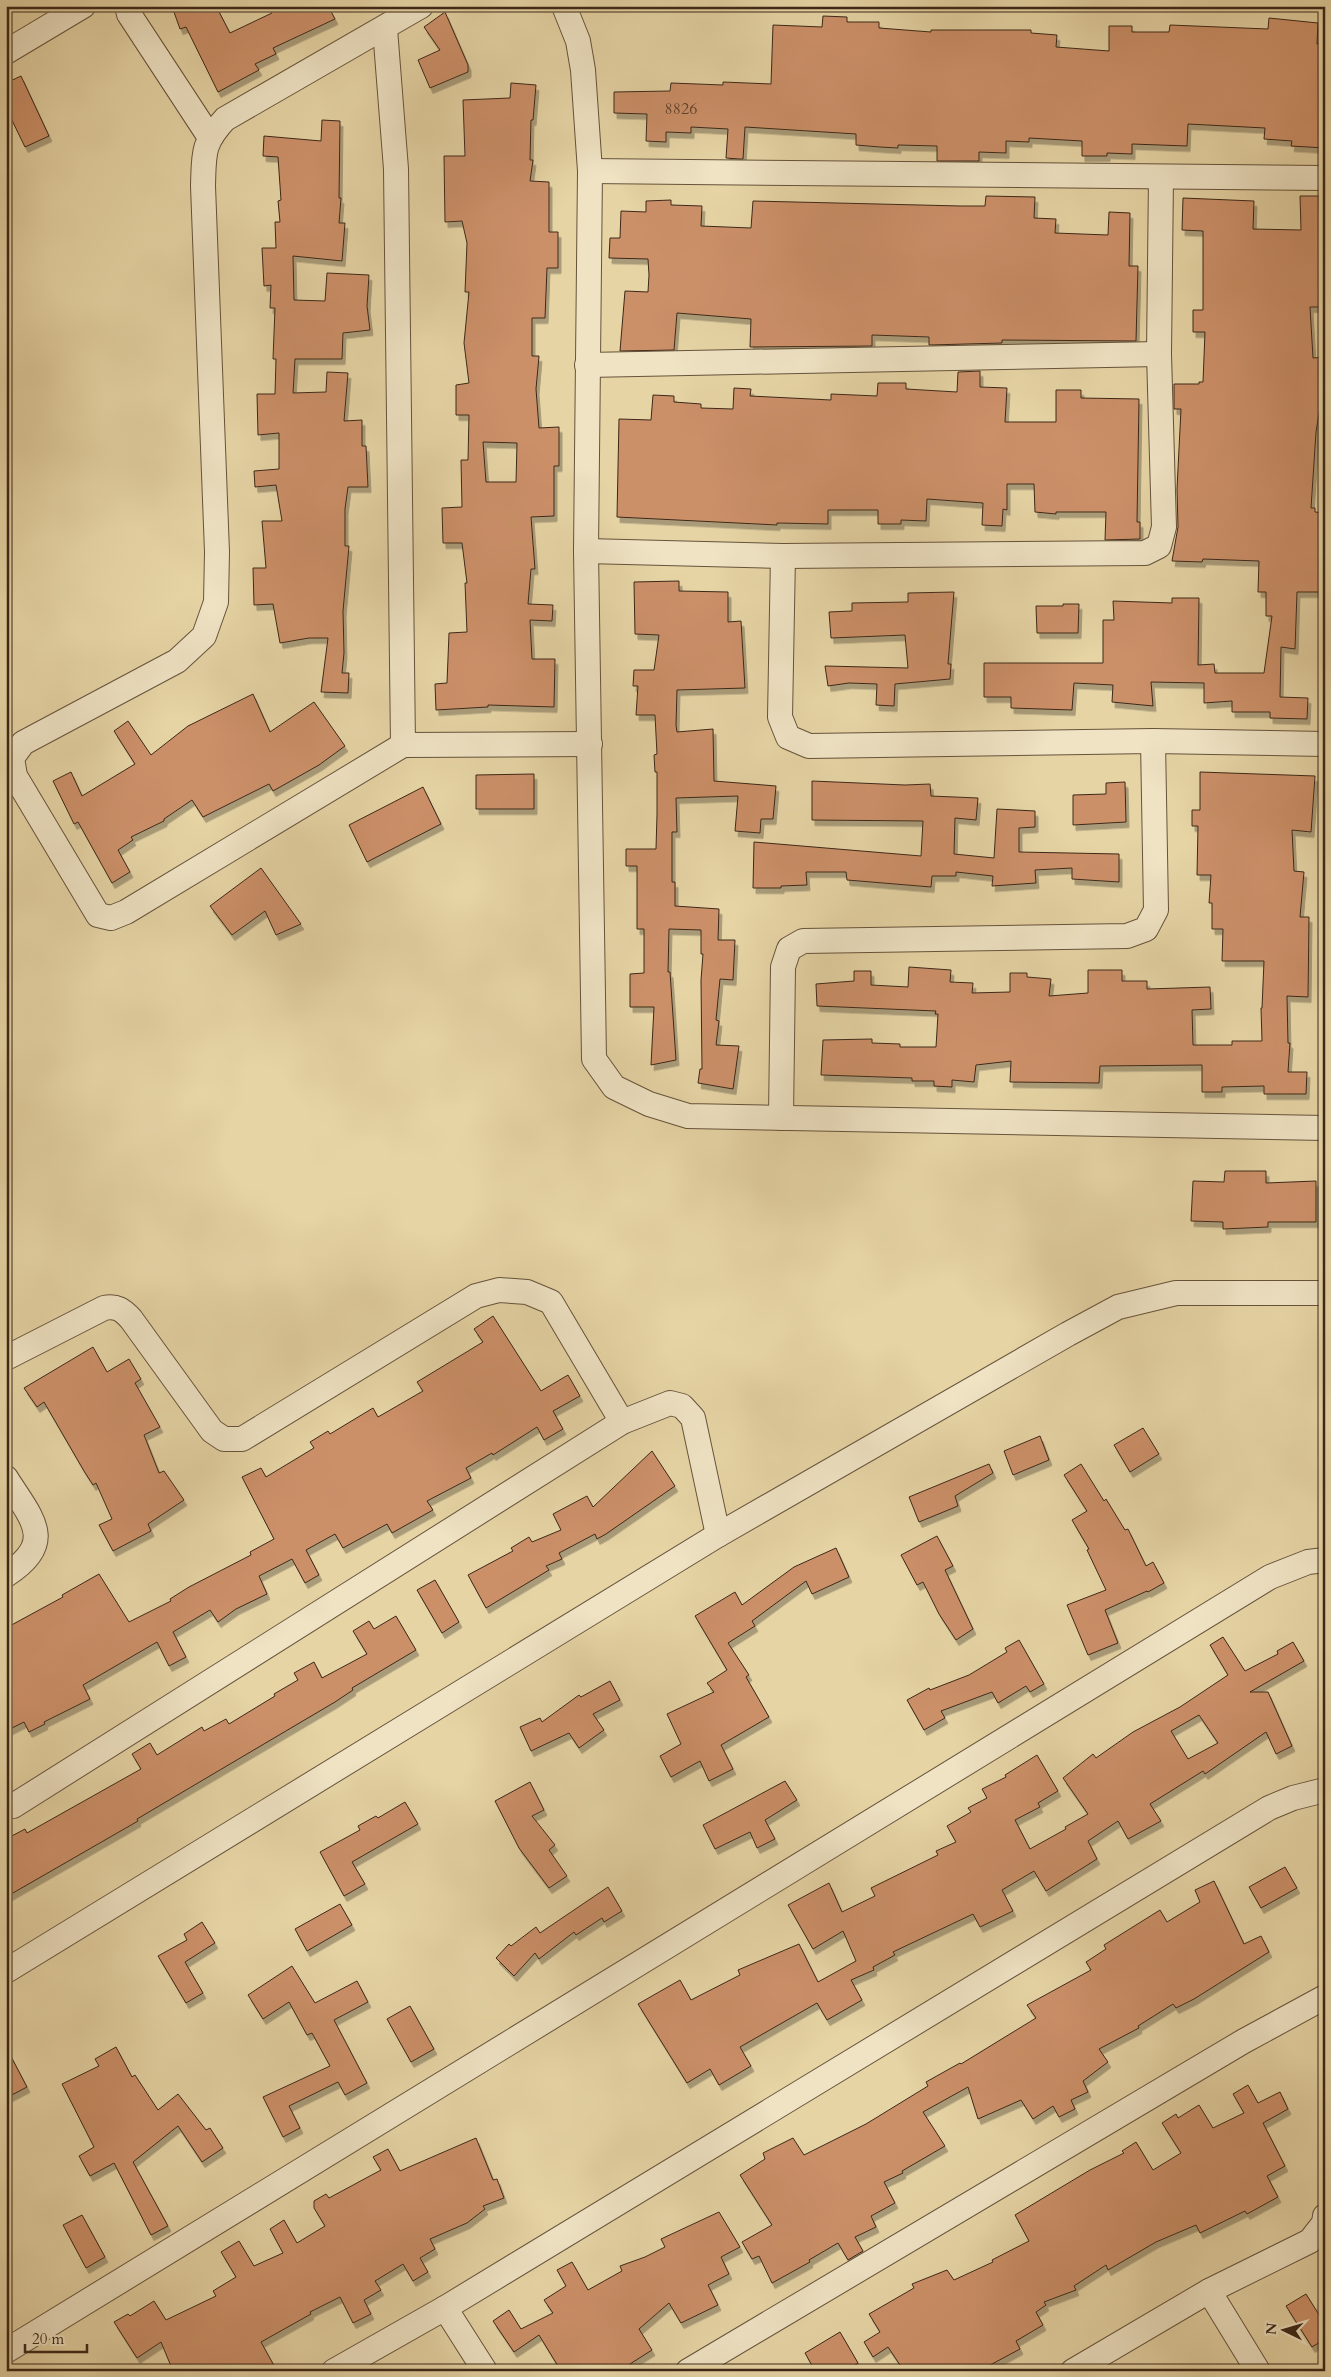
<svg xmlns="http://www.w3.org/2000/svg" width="1331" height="2377" viewBox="0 0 1331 2377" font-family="Cardo,serif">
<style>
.building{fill:#cc9069;stroke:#3c2818;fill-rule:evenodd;filter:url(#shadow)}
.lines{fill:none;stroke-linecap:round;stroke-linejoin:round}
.minor-casing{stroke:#66533b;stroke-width:26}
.minor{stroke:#efe3c4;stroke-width:24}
.labels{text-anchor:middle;stroke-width:4;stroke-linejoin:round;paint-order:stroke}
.number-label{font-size:16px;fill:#60422c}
</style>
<defs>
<filter id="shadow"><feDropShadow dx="3" dy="5.5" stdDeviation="0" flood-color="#0004"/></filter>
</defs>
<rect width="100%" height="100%" fill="#e6d4a5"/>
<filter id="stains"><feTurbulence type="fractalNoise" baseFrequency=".004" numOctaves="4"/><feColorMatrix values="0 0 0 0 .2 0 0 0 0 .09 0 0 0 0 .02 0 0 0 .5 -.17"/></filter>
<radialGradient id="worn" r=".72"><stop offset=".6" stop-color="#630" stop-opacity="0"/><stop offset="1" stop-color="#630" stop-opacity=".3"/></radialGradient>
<g class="building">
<polygon points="189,6 216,6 230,33 272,13 271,11 280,6 328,6 335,19 273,48 276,54 255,64 259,70 218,92 186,27 180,29 174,12"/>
<polygon points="445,12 468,65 468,72 430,88 418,60 440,50 424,27"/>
<polygon points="823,16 847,17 847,22 879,22 879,28 931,32 931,30 1031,30 1031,33 1057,35 1056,47 1109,51 1109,26 1132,26 1132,32 1169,32 1170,25 1268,29 1269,18 1318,23 1317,44 1325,44 1325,148 1291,146 1292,141 1264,139 1265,128 1188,124 1187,146 1132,144 1132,154 1107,153 1107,156 1082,156 1082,141 1029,138 1029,142 1006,141 1006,153 979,152 979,161 937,161 937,146 898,145 898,148 880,147 856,145 856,134 745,127 743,159 739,159 726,158 728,129 691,127 691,133 666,132 666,142 646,141 647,114 614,113 614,92 670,91 671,83 723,85 723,82 771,84 773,25 822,27"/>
<polygon points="21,76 49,136 25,147 6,108 6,83"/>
<path d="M511 83 536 85 533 120H531L530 160H533L530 181 549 182V232H558V268H547L545 318H532V356H539L536 389 539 428 559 427V466H554V516L531 517 535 569H531L528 604 553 605 552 621 530 620 532 659H555L554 707 488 705V707L436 710 435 684 447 683 449 633 467 632 465 583H467L462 543H443L442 508 462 507 461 460H468L469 415H456V385L469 383 464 343 469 292H465L467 243 462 221 445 222 444 156H465L463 100 510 98ZM483 442 517 443 516 482H486Z"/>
<polygon points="322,120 340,121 339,198 341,198 339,223 345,223 342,261 293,256 294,300 325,301 327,273 369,275 367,306 370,330 343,333 342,359 295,359 293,393 326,392 327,372 348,373 344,421 362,420 362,446 366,446 368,487 348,487 345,509 345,546 349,546 343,611 344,653 342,673 349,673 348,693 321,692 328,638 309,638 280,643 273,604 254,605 253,568 266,568 262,521 282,521 276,485 255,487 254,471 279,469 279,433 258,435 257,394 275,394 276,359 273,359 275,308 270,308 271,285 264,286 262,248 276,248 275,222 280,222 278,201 281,200 278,157 263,156 264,136 321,141"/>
<polygon points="986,196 1035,197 1034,218 1056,219 1055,233 1108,235 1109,212 1130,213 1129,266 1138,266 1136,341 1002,340 1002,343 929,345 929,337 872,335 872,346 750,347 751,319 677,313 674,350 620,351 625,291 648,292 649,275 648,259 609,258 610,238 620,238 621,211 646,212 646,201 671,200 671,205 702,206 701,226 751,228 753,201 961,206 985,206"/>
<polygon points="1300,196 1319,196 1320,230 1325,230 1325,307 1310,307 1313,358 1325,357 1325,384 1321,384 1322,407 1320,407 1316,432 1311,508 1315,508 1315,512 1325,513 1325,561 1323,592 1297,592 1295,649 1281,647 1280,697 1308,698 1307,719 1270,718 1270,712 1232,712 1232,701 1204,703 1204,683 1151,682 1153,706 1112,702 1113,685 1074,683 1072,710 1011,708 1011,697 984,697 984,663 1103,663 1103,620 1114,620 1113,601 1172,603 1172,598 1199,598 1198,665 1214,664 1215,673 1264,673 1272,616 1266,616 1266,592 1258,592 1259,561 1203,559 1202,562 1172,561 1178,527 1177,489 1181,409 1174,409 1174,384 1199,384 1199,382 1203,382 1205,332 1193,332 1193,310 1203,310 1203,231 1182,230 1183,198 1254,201 1253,229 1301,230"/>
<polygon points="980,371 980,387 1007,388 1005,422 1056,422 1056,390 1081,390 1081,398 1139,399 1137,522 1140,522 1140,539 1105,540 1106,512 1056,512 1056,514 1035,512 1034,484 1007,484 1007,510 1003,509 1002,526 982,525 983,503 927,499 926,521 901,520 901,524 878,524 878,510 828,510 828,524 777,523 777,525 617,517 619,419 651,420 653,395 674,396 674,402 701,404 701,408 733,409 734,388 751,389 750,396 831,400 831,394 877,396 878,383 906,383 906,389 957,392 958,372"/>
<polygon points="679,581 679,591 728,592 728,622 741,621 745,688 677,690 676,725 677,732 713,729 714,781 776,786 773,819 761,819 760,833 735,831 738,796 676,798 677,832 672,832 672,882 675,882 675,906 719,909 718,940 735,940 733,980 720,979 716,1020 719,1021 716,1045 739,1046 733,1089 698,1083 700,1069 702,1069 701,980 703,954 701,954 701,930 669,929 668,972 670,972 676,1060 651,1065 654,1007 630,1007 630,974 644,973 644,929 637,929 637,866 626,866 626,849 656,849 657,814 657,772 655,772 654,755 657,754 655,715 636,715 638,686 633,686 634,670 654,670 659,635 635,634 634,582"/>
<polygon points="954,592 948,664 951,664 950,679 895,684 894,706 876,705 877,684 849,683 828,686 825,666 908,668 905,635 831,638 829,612 852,611 852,603 908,602 908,593"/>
<polygon points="1063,604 1079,604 1078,633 1037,633 1036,606 1063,606"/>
<polygon points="253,694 270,732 314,702 345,746 319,765 273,791 269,784 203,817 192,800 164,819 164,821 131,837 133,840 118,850 130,872 112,883 78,822 74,824 53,781 71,772 82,796 135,764 114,731 128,721 151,755 188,726"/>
<polygon points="1200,772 1315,776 1311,832 1292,830 1294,871 1304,872 1300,917 1309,917 1308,997 1287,996 1288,1043 1290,1043 1288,1072 1307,1072 1306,1094 1264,1094 1264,1086 1222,1087 1222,1092 1202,1092 1202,1065 1100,1066 1099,1083 1010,1082 1011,1061 976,1065 974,1082 952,1080 952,1087 934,1086 934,1081 912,1081 912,1078 821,1075 823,1040 872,1039 872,1043 900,1044 900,1047 936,1047 938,1014 935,1014 936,1011 817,1006 816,984 854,981 854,971 871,971 871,985 908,987 909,967 951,970 950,982 973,983 972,993 1010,992 1010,973 1027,973 1027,977 1051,979 1049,996 1088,993 1088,970 1122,970 1122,981 1147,981 1147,989 1210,987 1211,1009 1192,1010 1193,1045 1232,1045 1232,1041 1262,1041 1261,1008 1262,1008 1264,961 1222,961 1223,929 1212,929 1212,903 1209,903 1211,875 1197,875 1198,826 1192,826 1192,810 1200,810"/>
<polygon points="534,774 534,809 476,809 476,775"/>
<polygon points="812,781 905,785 930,784 931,796 978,798 976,820 955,818 954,854 994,858 997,809 1035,811 1035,827 1019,828 1019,852 1119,854 1119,882 1072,879 1072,868 1035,870 1036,883 992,886 993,876 956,872 956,876 932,876 931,887 847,880 846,872 806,872 807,885 781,886 781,888 753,888 754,842 921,856 923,821 812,820"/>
<polygon points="1125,782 1126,822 1073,825 1073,795 1106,794 1106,783"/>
<polygon points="423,787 441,824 367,862 349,825"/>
<polygon points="261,868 301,924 276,935 265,911 232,935 210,906"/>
<polygon points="1225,1171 1266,1171 1266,1183 1316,1181 1316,1222 1268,1222 1268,1227 1223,1229 1223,1222 1191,1221 1193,1181 1224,1182"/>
<polygon points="493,1316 541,1391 568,1375 580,1396 553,1411 563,1429 544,1440 537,1427 493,1455 492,1453 466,1468 471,1478 427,1501 433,1510 392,1533 387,1524 343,1548 335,1534 306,1550 319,1575 305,1583 292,1559 259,1576 267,1594 236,1609 218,1622 210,1610 173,1632 186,1657 169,1666 157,1642 83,1685 90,1699 44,1722 45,1724 29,1732 24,1722 6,1731 6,1628 63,1597 62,1595 99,1574 129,1622 171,1601 170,1599 189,1587 251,1555 250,1552 274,1539 242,1477 261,1468 266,1477 314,1448 310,1442 328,1431 330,1434 373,1408 378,1417 423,1391 417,1382 483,1342 474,1329"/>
<polygon points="93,1347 107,1372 129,1359 141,1379 135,1383 160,1427 144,1435 159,1473 164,1471 184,1500 148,1524 151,1531 113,1551 99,1525 112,1519 96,1483 93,1485 84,1471 44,1402 37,1407 24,1388"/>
<polygon points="1143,1428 1159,1454 1130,1472 1114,1445"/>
<polygon points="1040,1436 1049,1460 1013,1475 1004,1451"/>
<polygon points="652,1451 675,1486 606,1534 597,1539 595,1534 559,1553 562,1559 546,1566 549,1570 486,1608 468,1575 513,1551 511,1548 529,1537 532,1542 561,1530 553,1514 587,1496 593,1507"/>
<polygon points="989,1464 993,1473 955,1496 958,1506 919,1522 909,1497"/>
<polygon points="1081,1464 1104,1501 1106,1499 1125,1530 1128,1529 1146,1566 1153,1562 1164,1583 1148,1592 1147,1591 1105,1610 1118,1643 1088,1655 1067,1605 1106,1590 1087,1550 1089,1549 1072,1520 1087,1511 1064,1475"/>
<polygon points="937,1536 953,1566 945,1570 973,1629 956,1640 939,1614 923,1582 917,1585 901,1555"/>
<polygon points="836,1548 849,1577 812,1594 806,1581 752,1621 755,1626 728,1643 749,1675 746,1677 769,1717 721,1745 733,1769 709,1781 700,1761 671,1777 660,1756 681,1744 667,1714 714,1692 707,1683 727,1670 695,1616 735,1592 742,1605 794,1567"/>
<polygon points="435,1580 459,1622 442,1633 417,1590"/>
<polygon points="396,1616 416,1650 352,1688 353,1690 335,1702 137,1819 138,1821 6,1897 6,1839 25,1829 27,1833 141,1769 132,1754 150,1743 157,1755 202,1727 204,1731 226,1719 229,1724 275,1696 274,1694 298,1680 294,1673 314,1662 322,1678 367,1654 353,1631 369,1621 374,1629"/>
<path d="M1223 1637 1245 1671 1278 1654 1277 1651 1293 1642 1304 1661 1250 1692H1268L1292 1746 1276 1754 1266 1732 1205 1774 1203 1771 1150 1804 1161 1821 1128 1839 1118 1821 1088 1841 1097 1859 1046 1891 1034 1871 1002 1890 1013 1911 980 1927 973 1914 893 1952 895 1955 873 1967 874 1970 851 1980 862 2000 827 2020 817 2003 740 2047 751 2066 719 2085 710 2069 687 2083 638 2004 680 1980 691 2000 740 1975 738 1970 799 1944 818 1982 856 1961 843 1931 813 1949 788 1905 829 1883 842 1912 875 1896 871 1888 938 1855 936 1851 956 1842 947 1826 971 1812 968 1808 987 1798 982 1789 1006 1777 1005 1775 1037 1755 1058 1791 1038 1803 1040 1807 1015 1820 1030 1849 1066 1829 1065 1827 1088 1814 1063 1778 1093 1754 1096 1758 1133 1732 1180 1707 1228 1675 1210 1645ZM1199 1715 1218 1743 1188 1759 1171 1731Z"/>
<polygon points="1019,1640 1044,1684 1030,1692 1026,1686 998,1703 992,1692 941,1711 945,1718 924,1730 907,1700 929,1688 930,1690 969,1675 1007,1652 1005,1648"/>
<polygon points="610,1681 620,1700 593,1714 604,1730 579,1748 569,1733 531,1751 520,1727 540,1718 542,1722 579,1695 581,1697"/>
<polygon points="785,1781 797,1800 765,1820 775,1839 757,1848 750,1832 715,1849 703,1825"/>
<polygon points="530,1782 544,1810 532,1816 555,1845 549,1850 567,1876 549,1888 519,1848 495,1801"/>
<polygon points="405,1802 418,1824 352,1862 365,1884 344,1896 320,1852 360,1830 358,1826 376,1816 378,1818"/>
<polygon points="1285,1867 1297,1888 1261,1908 1249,1887"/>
<polygon points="1214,1881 1244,1944 1261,1936 1269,1952 1194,1999 1176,2008 1173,2004 1138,2026 1139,2028 1099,2049 1108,2062 1083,2081 1088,2092 1071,2100 1075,2109 1059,2117 1053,2106 1033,2119 1021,2100 978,2119 968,2087 923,2112 945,2146 902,2171 903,2173 884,2182 895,2203 871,2216 876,2227 855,2237 863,2251 848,2260 838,2243 809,2260 810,2262 772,2283 759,2256 752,2259 742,2242 772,2225 740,2175 765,2159 763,2153 793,2138 804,2155 866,2124 928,2086 926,2082 960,2063 961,2064 1036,2018 1027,2005 1091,1970 1086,1962 1106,1949 1104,1945 1160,1910 1167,1922 1200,1902 1195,1890"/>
<polygon points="608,1887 622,1911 604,1922 602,1918 576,1935 574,1932 539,1959 535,1953 514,1976 496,1958 509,1944 511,1946 536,1927 540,1933"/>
<polygon points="340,1904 352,1925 307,1951 295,1929"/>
<polygon points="202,1922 215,1943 185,1962 203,1993 186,2003 158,1956 187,1940 184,1934"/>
<polygon points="292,1966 315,2003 357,1981 368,2002 334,2020 367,2083 345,2095 338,2082 289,2106 300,2128 283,2137 263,2097 330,2066 312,2033 307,2035 289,2002 263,2019 248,1995"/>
<polygon points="410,2006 434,2049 411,2062 387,2019"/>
<polygon points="6,2047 27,2087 6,2098"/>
<polygon points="116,2047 132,2077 135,2075 158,2110 178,2094 206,2130 210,2128 223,2148 202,2162 178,2126 133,2162 168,2226 151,2235 114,2163 90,2176 79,2156 94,2147 62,2084 99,2066 95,2059"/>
<polygon points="1248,2085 1258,2103 1280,2092 1288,2109 1263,2123 1285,2166 1267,2176 1278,2197 1247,2214 1245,2211 1200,2233 1196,2225 1156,2242 1108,2270 1106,2265 1074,2286 1076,2290 1044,2302 1046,2305 1036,2312 1043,2325 1016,2341 1020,2349 979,2371 904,2371 888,2347 873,2357 864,2342 880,2332 869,2314 914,2288 912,2284 947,2270 954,2280 993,2262 992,2260 1029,2241 1015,2215 1090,2170 1124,2153 1122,2151 1136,2142 1153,2170 1181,2153 1162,2123 1176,2114 1178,2118 1199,2105 1213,2128 1244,2113 1233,2094"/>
<polygon points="476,2138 493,2180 497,2179 504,2198 483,2206 485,2209 467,2223 430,2239 435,2249 420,2258 428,2272 413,2281 403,2264 375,2281 381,2290 364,2300 371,2314 353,2323 340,2297 310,2312 311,2314 261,2342 277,2371 173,2371 161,2342 137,2358 114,2322 128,2314 130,2316 154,2301 166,2320 216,2296 213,2291 236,2277 221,2252 239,2241 254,2266 283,2253 270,2229 284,2220 297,2243 325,2226 314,2208 314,2201 326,2194 329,2198 381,2170 373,2157 388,2149 400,2171"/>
<polygon points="719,2212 740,2247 721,2257 729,2274 708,2285 718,2305 681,2323 669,2303 639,2329 652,2350 630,2364 634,2371 561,2371 539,2335 514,2352 493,2321 509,2310 521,2329 553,2313 544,2300 566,2286 557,2270 572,2262 588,2290 622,2271 620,2266 645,2257 665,2247 661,2239"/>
<polygon points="82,2215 105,2257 86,2268 63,2225"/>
<polygon points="1306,2294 1325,2324 1325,2339 1312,2347 1286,2306"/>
<polygon points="840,2332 858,2363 846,2371 815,2371 805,2353"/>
</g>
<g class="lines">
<defs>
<g id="minor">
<polyline points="127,6 129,14 209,136"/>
<polyline points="564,6 578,41 583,70 590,171 586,551 594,1059 614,1087 649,1104 688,1116 1325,1128"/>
<polyline points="385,29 396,169 403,745 590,744"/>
<polyline points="6,52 83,6"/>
<polyline points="590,171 1325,178"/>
<polyline points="587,365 1159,354"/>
<polyline points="586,551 783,556 1145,553 1159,546 1164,527 1159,354 1161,177"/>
<polyline points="783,556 780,717 788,737 809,746 1153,741 1325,744"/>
<path d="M403 745 126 912 111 918 98 915 15 776 12 758 23 743 177 661 204 636 216 602 217 552 203 186C204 153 202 144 225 119L421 6"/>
<polyline points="781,1118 783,967 789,949 803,941 1127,936 1146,929 1156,910 1153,741"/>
<path d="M6 1358 104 1308C116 1305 123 1310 131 1319L212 1431 224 1439H242L476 1296 499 1290 527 1292 551 1302 622 1422"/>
<path d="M6 1478C31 1518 58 1542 6 1575"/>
<polyline points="6,1807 13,1806 622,1422 670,1403 682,1406 693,1418 718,1535"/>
<polyline points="6,1971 718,1535 1068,1334 1118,1307 1176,1293 1325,1293"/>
<polyline points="1209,2291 1258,2371"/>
<polyline points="445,2308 485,2371"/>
<polyline points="6,2351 1270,1577 1308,1562 1325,1560"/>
<polyline points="334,2371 445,2308 1269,1808 1293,1798 1325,1790"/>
<polyline points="688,2371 1244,2041 1325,1997"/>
<polyline points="1073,2371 1209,2291 1310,2241 1324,2223 1325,2216"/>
</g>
</defs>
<use href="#minor" class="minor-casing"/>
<use href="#minor" class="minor"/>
</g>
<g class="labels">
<g class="number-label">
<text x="681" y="114">8826</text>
</g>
</g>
<rect width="1331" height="2377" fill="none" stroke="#e6d4a5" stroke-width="25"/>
<rect x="8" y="8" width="1316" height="2362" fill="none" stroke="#3c2818" stroke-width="2.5"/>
<rect x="12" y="12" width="1306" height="2352" fill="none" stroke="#3c2818"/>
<g transform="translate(1284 2330) rotate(275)" stroke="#efe3c4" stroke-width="4" paint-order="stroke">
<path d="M0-4L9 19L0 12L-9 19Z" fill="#3c2818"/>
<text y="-8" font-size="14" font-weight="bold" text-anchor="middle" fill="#3c2818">N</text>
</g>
<path d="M25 2344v8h62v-8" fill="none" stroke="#3c2818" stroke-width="2.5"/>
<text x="32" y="2344" font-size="15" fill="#3c2818" stroke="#efe3c4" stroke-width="4" paint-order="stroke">20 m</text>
<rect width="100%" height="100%" filter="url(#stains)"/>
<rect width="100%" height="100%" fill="url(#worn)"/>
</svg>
